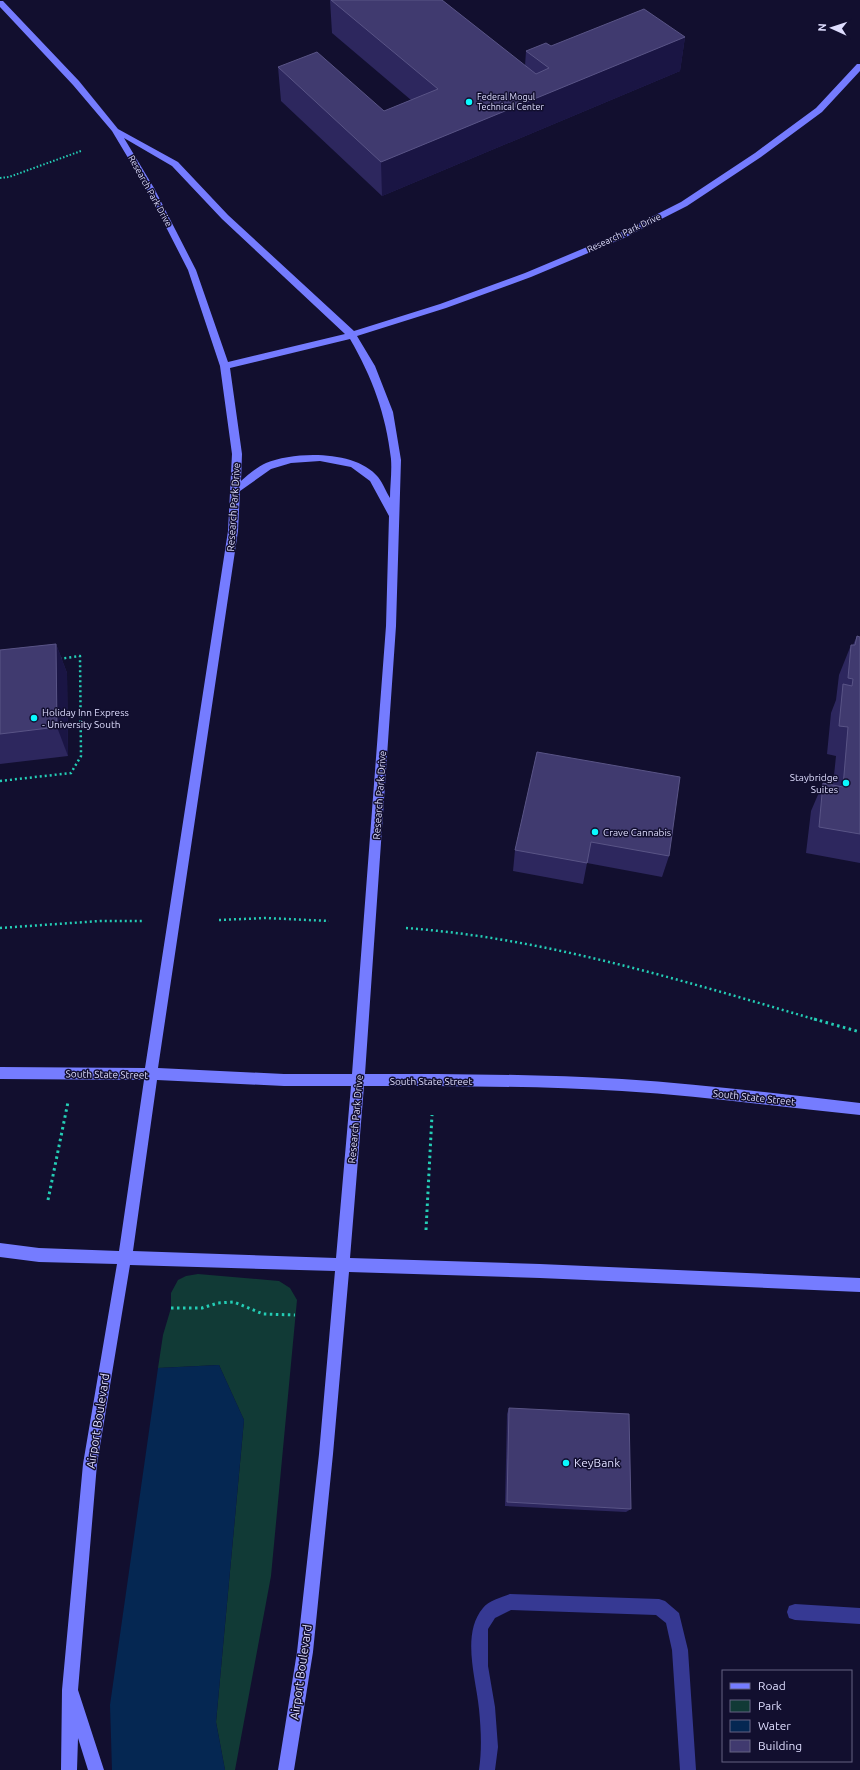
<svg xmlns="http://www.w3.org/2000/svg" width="860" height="1770" viewBox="0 0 860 1770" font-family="Ubuntu,sans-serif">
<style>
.green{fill:#113a36}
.water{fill:#052752}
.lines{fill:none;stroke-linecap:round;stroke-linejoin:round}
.path-far2{stroke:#24cdb5;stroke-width:2;stroke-dasharray:1.5 2;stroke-linecap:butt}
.path-far1{stroke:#24cdb5;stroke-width:2.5;stroke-dasharray:2 3;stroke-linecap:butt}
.path{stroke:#24cdb5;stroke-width:3;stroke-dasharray:2.5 3.5;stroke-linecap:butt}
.lane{fill:#363993;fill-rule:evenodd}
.secondary{fill:#757cff;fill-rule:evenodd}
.wall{fill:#2d275e}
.shaded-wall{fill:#1a1544}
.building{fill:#403a6f;stroke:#595486}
.poi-dot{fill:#0afaff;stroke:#120f2f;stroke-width:1.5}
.labels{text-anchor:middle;stroke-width:3;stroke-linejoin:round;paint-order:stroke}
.far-poi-label{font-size:9px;fill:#dfdeff;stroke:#120f2f;text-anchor:start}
.far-street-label{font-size:9px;fill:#dfdeff;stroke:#120f2f}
.street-label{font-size:10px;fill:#dfdeff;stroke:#120f2f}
.poi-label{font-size:10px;fill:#dfdeff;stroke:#120f2f;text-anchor:start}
.near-street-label{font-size:12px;fill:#dfdeff;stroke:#120f2f}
.near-poi-label{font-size:12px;fill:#dfdeff;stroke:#120f2f;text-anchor:start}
</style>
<rect width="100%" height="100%" fill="#120f2f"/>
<polygon class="green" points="198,1274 279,1281 290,1288 297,1300 271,1576 235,1770 225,1770 216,1722 244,1420 219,1365 158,1368 163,1335 171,1308 171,1293 178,1280 186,1276"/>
<polygon class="water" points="219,1365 244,1420 216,1722 225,1770 112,1770 110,1705 158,1368"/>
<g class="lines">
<polyline class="path-far2" points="0,178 9,177 81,151"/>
<g class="path-far1">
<polyline points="0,781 71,773 81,756 80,656 58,659"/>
<polyline points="219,920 266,918 329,921"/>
<polyline points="0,928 100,921 142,921"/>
<path d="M406 928C545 938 684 981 817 1020"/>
</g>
<g class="path">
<polyline points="814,1019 860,1032"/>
<polyline points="48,1200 68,1102"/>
<polyline points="426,1230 432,1115"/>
<polyline points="171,1308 202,1308 218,1303 234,1302 263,1314 295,1315"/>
</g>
<g class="lane">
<path d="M510 1594 659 1599 665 1601 679 1613 688 1650 696 1770H680L672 1650 666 1623 656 1615 511 1610 495 1618 488 1629V1666L495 1707 498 1747 495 1770H479C482 1749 481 1730 479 1709 476 1678 461 1634 483 1608 488 1601 502 1597 510 1594Z"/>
<polygon points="795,1604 860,1608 860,1624 795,1620 789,1618 787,1612 789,1606"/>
</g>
<path class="secondary" d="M0 1H3L79 81 118 129 178 162 228 215 354 331 440 304 525 273 618 234 681 202 755 153 816 108 857 64H860V71L822 112 761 157 687 206 624 238 531 277 446 308 357 336 375 366 393 412 401 460 396 626 365 1074C451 1074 537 1074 622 1079 702 1084 781 1094 860 1103V1115C781 1107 701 1096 622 1091 536 1086 450 1086 364 1086L350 1258 540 1264 860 1278V1292L540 1278 349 1272 333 1454 313 1652 294 1770H278L297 1652 319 1454 335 1271 130 1265 97 1464 78 1690 104 1770H88L78 1738 77 1770H61L62 1690 83 1464 117 1264 39 1262 0 1257V1243L39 1248 119 1251 144 1080 0 1079V1067L145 1068 228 531 232 454 220 366 188 270 146 188 112 131 73 85 0 7ZM124 138 172 166 222 219 345 334 228 362 196 270 154 188ZM350 339C372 377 386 414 391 459 392 472 390 486 390 498 386 492 383 483 378 477 356 450 295 451 266 463 257 467 248 475 241 481L242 454 230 368ZM320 461 351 467 370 481 389 516 386 626 352 1074H284L158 1068 238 531 240 491 271 469 291 463ZM157 1080 284 1086H351L336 1258 133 1251Z"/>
</g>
<g class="wall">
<polygon points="330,0 442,0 525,66 526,51 551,46 685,37 680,71 382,196 281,101 278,67 384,111 411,100 332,33"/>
<polygon points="857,636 860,637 860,863 806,853 811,811 823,783 833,785 836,756 827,754 831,713 836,700 839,675 851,645 853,645"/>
<polygon points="56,644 67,673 68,756 0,764 0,650"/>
<polygon points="537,752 669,856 662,877 587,863 583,884 513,871 515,850"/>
<polygon points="509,1408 631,1509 626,1512 505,1506 507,1414"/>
</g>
<g class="shaded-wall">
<polygon points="685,37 680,71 382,196 381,162"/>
<polygon points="56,644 67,673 68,756 57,727"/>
</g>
<g class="building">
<polygon points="331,0 442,0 536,74 549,68 526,51 546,43 551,46 644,9 685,37 381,162 278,67 317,52 384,111 438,89"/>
<polygon points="857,636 860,637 860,834 819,827 823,783 843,787 848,727 839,726 843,684 852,686 853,679 848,678 851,645 855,645"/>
<polygon points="56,644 57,727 0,734 0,650"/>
<polygon points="537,752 680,777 669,856 591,842 587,863 515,850"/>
<polygon points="509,1408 629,1414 631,1509 507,1502"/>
</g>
<g class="poi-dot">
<circle cx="469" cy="102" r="4"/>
<circle cx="34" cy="718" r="4"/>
<circle cx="846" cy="783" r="4"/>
<circle cx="595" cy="832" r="4"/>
<circle cx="566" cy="1463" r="4"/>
</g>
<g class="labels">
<g class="far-poi-label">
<text x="477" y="100">Federal Mogul<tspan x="477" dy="10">Technical Center</tspan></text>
</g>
<g class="far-street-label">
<text transform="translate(150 191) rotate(61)" y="3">Research Park Drive</text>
<text transform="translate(624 233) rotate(-25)" y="3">Research Park Drive</text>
</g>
<g class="street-label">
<text transform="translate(233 507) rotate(-86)" y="4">Research Park Drive</text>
<text transform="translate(379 795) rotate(-86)" y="4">Research Park Drive</text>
<text transform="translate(107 1074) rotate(1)" y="4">South State Street</text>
<text x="431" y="1085">South State Street</text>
<text transform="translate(754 1097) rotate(6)" y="4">South State Street</text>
<text transform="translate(355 1119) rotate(-85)" y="4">Research Park Drive</text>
</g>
<g class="poi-label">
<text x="42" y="716">Holiday Inn Express<tspan x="42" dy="12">- University South</tspan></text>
<text x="838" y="781" text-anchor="end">Staybridge<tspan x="838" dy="12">Suites</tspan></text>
<text x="603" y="836">Crave Cannabis</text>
</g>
<g class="near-street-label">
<text transform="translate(98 1421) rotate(-81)" y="4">Airport Boulevard</text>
<text transform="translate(301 1672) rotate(-82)" y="4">Airport Boulevard</text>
</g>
<g class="near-poi-label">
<text x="574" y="1467">KeyBank</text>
</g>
</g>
<rect x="722" y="1670" width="130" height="92" fill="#120f2f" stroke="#646282"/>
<rect x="730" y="1683" width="20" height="6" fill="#757cff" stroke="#646282"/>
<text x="758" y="1690" font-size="12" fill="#dfdeff">Road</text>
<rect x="730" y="1700" width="20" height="12" fill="#113a36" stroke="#646282"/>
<text x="758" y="1710" font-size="12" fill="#dfdeff">Park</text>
<rect x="730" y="1720" width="20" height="12" fill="#052752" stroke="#646282"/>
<text x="758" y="1730" font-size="12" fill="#dfdeff">Water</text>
<rect x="730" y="1740" width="20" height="12" fill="#403a6f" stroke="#646282"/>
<text x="758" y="1750" font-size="12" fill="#dfdeff">Building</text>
<g transform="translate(832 28) rotate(273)" stroke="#120f2f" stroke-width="3" paint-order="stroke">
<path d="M0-3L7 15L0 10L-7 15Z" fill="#dfdeff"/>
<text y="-6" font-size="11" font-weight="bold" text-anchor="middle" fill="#dfdeff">N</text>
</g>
</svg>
